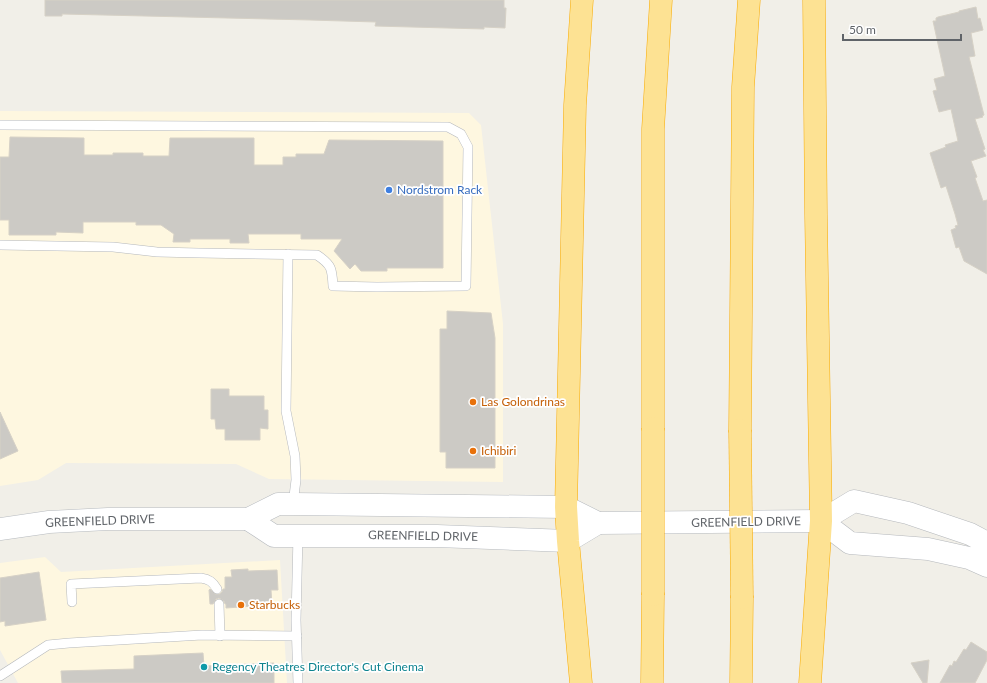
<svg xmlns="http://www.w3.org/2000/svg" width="987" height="683" viewBox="0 0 987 683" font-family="Lato,sans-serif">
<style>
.commercial{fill:#fef7e0}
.building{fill:#cccac5;stroke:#d6d1c6}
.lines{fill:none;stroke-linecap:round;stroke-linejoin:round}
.service-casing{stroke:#b5b8bc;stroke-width:10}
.tertiary-casing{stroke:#b5b8bc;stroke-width:23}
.secondary-casing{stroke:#b6babf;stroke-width:23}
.motorway-casing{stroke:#f9ab00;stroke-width:23}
.service{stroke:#fff;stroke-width:9}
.tertiary{stroke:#fff;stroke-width:22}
.secondary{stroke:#fff;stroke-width:22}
.motorway{stroke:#fde293;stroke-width:22}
.motorway-bridge-casing{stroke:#f9ab00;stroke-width:23;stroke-linecap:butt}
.motorway-bridge{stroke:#fde293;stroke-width:22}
.shop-dot{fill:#3f7fe0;stroke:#fff;stroke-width:1.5}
.food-dot{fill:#e8710a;stroke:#fff;stroke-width:1.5}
.culture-dot{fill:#0f9aa8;stroke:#fff;stroke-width:1.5}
.labels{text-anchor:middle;stroke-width:3.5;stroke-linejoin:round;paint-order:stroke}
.shop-label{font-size:12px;fill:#366cbe;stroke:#fff;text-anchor:start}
.food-label{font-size:12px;fill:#c56008;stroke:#fff;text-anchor:start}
.street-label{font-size:12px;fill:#5f6368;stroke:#fff}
.culture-label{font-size:12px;fill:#0d838f;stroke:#fff;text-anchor:start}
</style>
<rect width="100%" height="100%" fill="#f1efe8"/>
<g class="commercial">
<polygon points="0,111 469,113 481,125 503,324 503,482 269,479 236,464 66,463 38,480 0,486"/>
<polygon points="45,557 61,572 280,560 287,683 18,683 0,650 0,563"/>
</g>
<g class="building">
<polygon points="45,0 504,0 504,8 506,8 505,28 484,27 484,29 375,26 376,22 310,20 62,14 62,16 45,16"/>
<polygon points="976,7 978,19 980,18 983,30 971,33 975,56 969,57 984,115 982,116 983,117 975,119 985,149 983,150 986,156 971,161 977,177 975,178 983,201 987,200 987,274 964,261 959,247 956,248 951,230 956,228 955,226 958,225 955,214 946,186 941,188 930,153 946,147 945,145 958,141 951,109 939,112 933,91 937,90 934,79 945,76 933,21 936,21 936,18 938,17 959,12 959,11"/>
<polygon points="10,137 84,138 84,155 113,155 113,153 143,153 143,156 169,156 170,138 254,138 254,165 283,165 283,157 296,157 296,154 324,154 329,140 443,141 443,268 387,268 387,271 361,271 355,264 350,269 334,251 342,239 301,239 301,234 248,234 249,243 230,243 230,239 190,239 190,242 173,242 174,234 161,225 136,225 136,222 83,222 83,233 56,232 56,235 9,235 9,220 0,220 0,157 9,157"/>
<polygon points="447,311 491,313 495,338 495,468 446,468 446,452 440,452 440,329 447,329"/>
<polygon points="211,389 229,389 229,396 264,396 264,410 268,410 268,429 260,428 260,440 225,440 225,429 216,429 215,419 211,419"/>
<polygon points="0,412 18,451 0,459"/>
<polygon points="248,569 248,571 277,570 278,590 271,590 272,605 270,605 270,608 254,609 254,606 226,608 226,604 225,604 224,601 219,598 216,599 213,604 210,604 209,590 210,589 215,594 220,594 222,592 223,589 225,589 225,577 232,577 231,570"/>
<polygon points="39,572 46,620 5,626 5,621 0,622 0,578"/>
<polygon points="971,642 987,652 987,660 975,683 940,683 950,665 952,666 954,661 956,662 964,649 966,650"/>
<polygon points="203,653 204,666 274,663 274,683 62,683 61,671 134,669 134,656"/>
<polygon points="929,660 927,683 923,683 911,663"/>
</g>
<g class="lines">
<defs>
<g id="service">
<path d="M0 125 448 127 461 134 468 147 466 286 377 287 333 286C332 269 332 265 317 255L199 253 157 252 113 247 0 245"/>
<polyline points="288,254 286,411 295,456 296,480 293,504"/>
<polyline points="298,535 296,620 298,683"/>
<path d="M72 602 71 584 201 578C209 579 213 582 217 589"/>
<polyline points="219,604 220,636"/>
<polyline points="0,676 48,645 69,643 202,635 297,636"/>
</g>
<polyline id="tertiary" points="987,543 970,534 908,513 854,501 821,521 850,543 928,549 969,558 987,566"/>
<g id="secondary">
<polyline points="248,519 274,536 437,536 568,541 598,523"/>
<polyline points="0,529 49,522 108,519 248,519 278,504 293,504 566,507 598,523 821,521"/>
</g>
<g id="motorway">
<polyline points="653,428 653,129 661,0"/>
<polyline points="740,430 743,87 749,0"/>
<polyline points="581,683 568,541 566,507 575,105 582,0"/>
<polyline points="652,683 653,595"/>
<polyline points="741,683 742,598"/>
<polyline points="810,683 821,521 816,215 814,0"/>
</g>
</defs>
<use href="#service" class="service-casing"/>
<use href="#tertiary" class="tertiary-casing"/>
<use href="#secondary" class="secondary-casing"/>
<use href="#motorway" class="motorway-casing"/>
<use href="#service" class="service"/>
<use href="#tertiary" class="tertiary"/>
<use href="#secondary" class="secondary"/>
<use href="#motorway" class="motorway"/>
<defs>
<g id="motorway-bridge">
<polyline points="653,428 653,595"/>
<polyline points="740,430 742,598"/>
</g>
</defs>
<use href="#motorway-bridge" class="motorway-bridge-casing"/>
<use href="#motorway-bridge" class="motorway-bridge"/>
</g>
<circle class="shop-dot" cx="389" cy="190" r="4"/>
<g class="food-dot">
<circle cx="473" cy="402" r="4"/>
<circle cx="473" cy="451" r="4"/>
<circle cx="241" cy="605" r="4"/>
</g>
<circle class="culture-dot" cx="204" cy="667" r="4"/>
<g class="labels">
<g class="shop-label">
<text x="397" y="194">Nordstrom Rack</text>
</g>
<g class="food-label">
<text x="481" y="406">Las Golondrinas</text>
<text x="481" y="455">Ichibiri</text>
<text x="249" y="609">Starbucks</text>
</g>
<g class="street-label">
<text transform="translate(100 521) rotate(-2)" y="4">GREENFIELD DRIVE</text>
<text transform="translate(746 522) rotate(-1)" y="4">GREENFIELD DRIVE</text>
<text transform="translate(423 536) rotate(1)" y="4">GREENFIELD DRIVE</text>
</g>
<g class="culture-label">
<text x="212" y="671">Regency Theatres Director's Cut Cinema</text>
</g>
</g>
<path d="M843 34v6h118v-6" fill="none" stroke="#5f6368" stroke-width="2"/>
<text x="849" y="34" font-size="12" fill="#5f6368" stroke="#ffffff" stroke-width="3" paint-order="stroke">50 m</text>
</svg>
